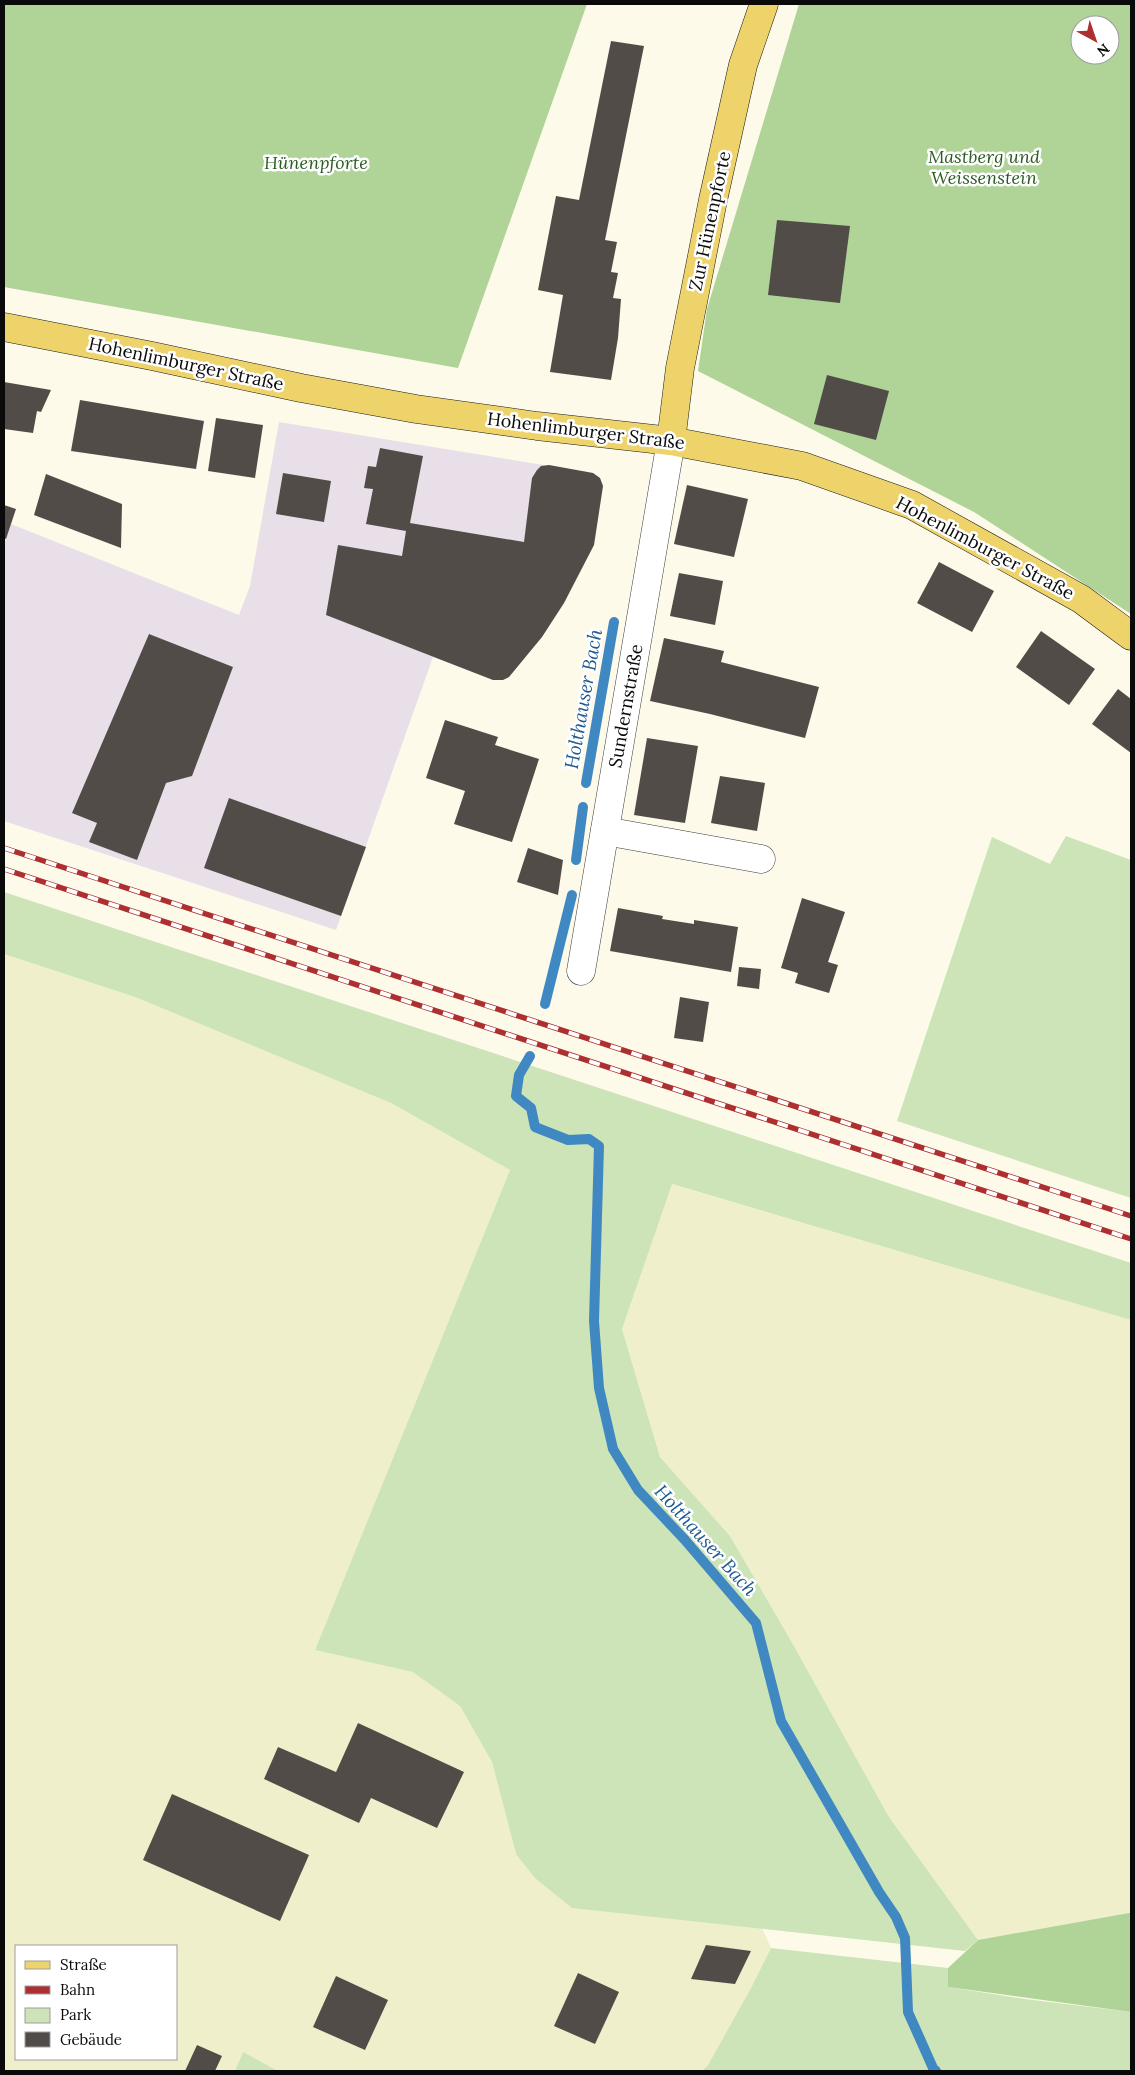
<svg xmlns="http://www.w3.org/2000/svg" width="1135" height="2075" viewBox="0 0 1135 2075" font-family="Lora,serif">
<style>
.industrial{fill:#e8dfe9}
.farmland{fill:#f0efcc;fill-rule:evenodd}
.green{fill:#cce4b7}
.forest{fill:#b0d398;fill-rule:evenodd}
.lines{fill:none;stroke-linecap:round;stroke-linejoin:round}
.stream{stroke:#4088c1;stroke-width:10}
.building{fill:#524c48}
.street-casing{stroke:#3d3d3d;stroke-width:29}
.primary-casing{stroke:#1b1b1b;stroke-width:29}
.street{stroke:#fff;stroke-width:28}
.primary{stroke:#edd36a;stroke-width:28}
.rail-casing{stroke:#ad2f30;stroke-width:5.5}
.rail{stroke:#fff;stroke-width:4;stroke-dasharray:11;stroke-linecap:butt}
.labels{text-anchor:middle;stroke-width:5;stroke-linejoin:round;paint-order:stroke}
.park-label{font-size:18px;font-style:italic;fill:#2b5b21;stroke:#fff}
.street-label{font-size:18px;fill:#0a0a0a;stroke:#fff}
.water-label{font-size:19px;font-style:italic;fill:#205a90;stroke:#fff}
</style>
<rect width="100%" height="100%" fill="#fdfae9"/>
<polygon class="industrial" points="279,422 593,473 600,478 603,486 594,545 564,603 542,637 509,677 503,680 493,680 433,657 336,930 4,821 4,544 11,524 239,615 250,586"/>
<g class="farmland">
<path d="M4 954 135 997 391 1103 510 1170 315 1650 414 1672 460 1706 492 1762 516 1854 572 1907 762 1928 771 1948 751 1988 708 2065 702 2071H278L243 2052 235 2071H4ZM16 1946H176V2059H16Z"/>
<polygon points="671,1184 1131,1320 1131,1913 978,1940 889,1817 790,1639 730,1536 660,1457 622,1329"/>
</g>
<g class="green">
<polygon points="1066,836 1131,860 1131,1198 897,1121 992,837 1050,864"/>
<polygon points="4,892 1131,1263 1131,1320 672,1184 622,1329 660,1457 730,1536 790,1639 889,1817 978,1940 965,1951 572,1908 535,1878 516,1854 492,1762 460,1706 413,1672 315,1650 510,1170 391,1103 135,997 4,954"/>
<polygon points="771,1948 948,1968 948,1987 1025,1999 1131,2012 1131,2071 702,2071 708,2065 751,1988"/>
<polygon points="243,2052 278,2071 235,2071"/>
</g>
<g class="forest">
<polygon points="4,4 587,4 458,368 4,287"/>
<path d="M799 4H1131V614L974 512 698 371 707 309ZM1080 25H1110V55H1080Z"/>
<polygon points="1129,1913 1131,1913 1131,2012 948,1987 948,1968 978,1940"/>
</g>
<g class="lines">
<g class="stream">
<polyline points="586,783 614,622"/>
<polyline points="576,860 583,807"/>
<polyline points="545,1004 572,895"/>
<polyline points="530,1056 519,1075 516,1096 531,1108 535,1127 568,1140 589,1139 599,1146 594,1321 599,1388 613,1449 638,1490 685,1540 756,1623 781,1721 879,1892 896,1917 905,1938 908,2012 933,2068 936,2071"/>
</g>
</g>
<g class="building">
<polygon points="611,41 644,46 605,240 617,242 611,272 618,273 613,298 621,299 618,338 611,380 550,372 563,295 538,290 556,196 579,200"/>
<polygon points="777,220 850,226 840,303 768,295"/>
<polygon points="827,375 889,391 876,440 814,424"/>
<polygon points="4,382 51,390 41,412 37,411 33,433 4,429"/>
<polygon points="80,400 204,421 196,469 71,451"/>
<polygon points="216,418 263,425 255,478 208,471"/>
<polygon points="380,448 423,456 410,523 524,542 532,478 537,470 541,466 549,465 593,473 600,478 603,486 594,545 564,603 542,637 509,677 503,680 493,680 326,615 338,545 402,556 406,531 366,524 373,489 364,488 368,466 376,467"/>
<polygon points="283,473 331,481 324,522 276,514"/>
<polygon points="46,474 122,504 121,548 34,515"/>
<polygon points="687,485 748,499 734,557 674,544"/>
<polygon points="4,505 16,509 6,539 4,538"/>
<polygon points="939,562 994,591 972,632 917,603"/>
<polygon points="679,573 723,581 715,625 670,616"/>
<polygon points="1041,631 1095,669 1069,705 1016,667"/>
<polygon points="149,634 233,667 192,776 166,783 137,860 89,842 97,823 72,813"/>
<polygon points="664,638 724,651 721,662 819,687 805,738 710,714 650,701"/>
<polygon points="1118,689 1131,699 1131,753 1092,724"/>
<polygon points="445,720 498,737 495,745 539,759 512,842 454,824 465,791 426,778"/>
<polygon points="647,738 698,746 685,823 634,815"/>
<polygon points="720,776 765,783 757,831 711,823"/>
<polygon points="229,798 366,847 341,916 204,868"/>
<polygon points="528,848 563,860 558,895 517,882"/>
<polygon points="802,898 845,912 828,962 838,965 829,993 795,983 798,973 781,968"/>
<polygon points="618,908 663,916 662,919 694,924 694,920 738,927 731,972 610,951"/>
<polygon points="739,967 761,969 759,989 737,986"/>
<polygon points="680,997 709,1002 703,1042 674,1038"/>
<polygon points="358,1723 464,1772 437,1828 371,1798 359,1823 264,1779 278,1747 336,1772"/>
<polygon points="172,1794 309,1855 280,1921 143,1860"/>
<polygon points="706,1945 751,1951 735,1984 691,1979"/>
<polygon points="578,1973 619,1992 595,2044 554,2026"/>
<polygon points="336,1976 388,2000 365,2050 313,2027"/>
<polygon points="197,2045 222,2056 215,2071 185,2071"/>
</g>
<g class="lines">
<defs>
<g id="street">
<polyline points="605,831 761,859"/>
<polyline points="581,971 671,441"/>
</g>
<g id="primary">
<polyline points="4,327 152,356 301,388 416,409 537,426 671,441 802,466 912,505 1081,599 1131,636"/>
<polyline points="671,441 680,368 713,200 743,65 764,4"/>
</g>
</defs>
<use href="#street" class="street-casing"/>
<use href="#primary" class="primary-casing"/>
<use href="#street" class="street"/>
<use href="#primary" class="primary"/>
<defs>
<g id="rail">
<polyline points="4,848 1131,1216"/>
<polyline points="4,869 1131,1239"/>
</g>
</defs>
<use href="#rail" class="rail-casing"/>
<use href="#rail" class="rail"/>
</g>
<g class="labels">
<g class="park-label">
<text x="984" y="163">Mastberg und<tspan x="984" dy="21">Weissenstein</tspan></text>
<text x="316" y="169">Hünenpforte</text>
</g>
<g class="street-label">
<text transform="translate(710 221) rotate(-78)" y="6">Zur Hünenpforte</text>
<text transform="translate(186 364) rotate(12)" y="6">Hohenlimburger Straße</text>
<text transform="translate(586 431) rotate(7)" y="6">Hohenlimburger Straße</text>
<text transform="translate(985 548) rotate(28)" y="6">Hohenlimburger Straße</text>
<text transform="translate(626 706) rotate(-80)" y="6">Sundernstraße</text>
</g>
<g class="water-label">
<text transform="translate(583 699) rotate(-80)" y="7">Holthauser Bach</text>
<text transform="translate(706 1540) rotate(48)" y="7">Holthauser Bach</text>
</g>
</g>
<rect width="1135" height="2075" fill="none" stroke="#0a0a0a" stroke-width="10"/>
<rect x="15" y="1945" width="162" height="115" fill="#ffffff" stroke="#9d9d9d"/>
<rect x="25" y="1961" width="25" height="8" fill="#edd36a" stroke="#9d9d9d"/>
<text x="60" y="1970" font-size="15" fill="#0a0a0a">Straße</text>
<rect x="25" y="1986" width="25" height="8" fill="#ad2f30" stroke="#9d9d9d"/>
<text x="60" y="1995" font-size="15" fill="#0a0a0a">Bahn</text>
<rect x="25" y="2008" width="25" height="15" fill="#cce4b7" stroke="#9d9d9d"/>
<text x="60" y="2020" font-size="15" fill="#0a0a0a">Park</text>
<rect x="25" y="2032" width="25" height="15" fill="#524c48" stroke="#9d9d9d"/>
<text x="60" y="2045" font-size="15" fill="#0a0a0a">Gebäude</text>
<g transform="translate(1095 40) rotate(140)"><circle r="24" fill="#ffffff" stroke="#9d9d9d"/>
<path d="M0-4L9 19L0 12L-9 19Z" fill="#ad2f30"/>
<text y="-8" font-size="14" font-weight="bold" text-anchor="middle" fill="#0a0a0a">N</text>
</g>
</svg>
